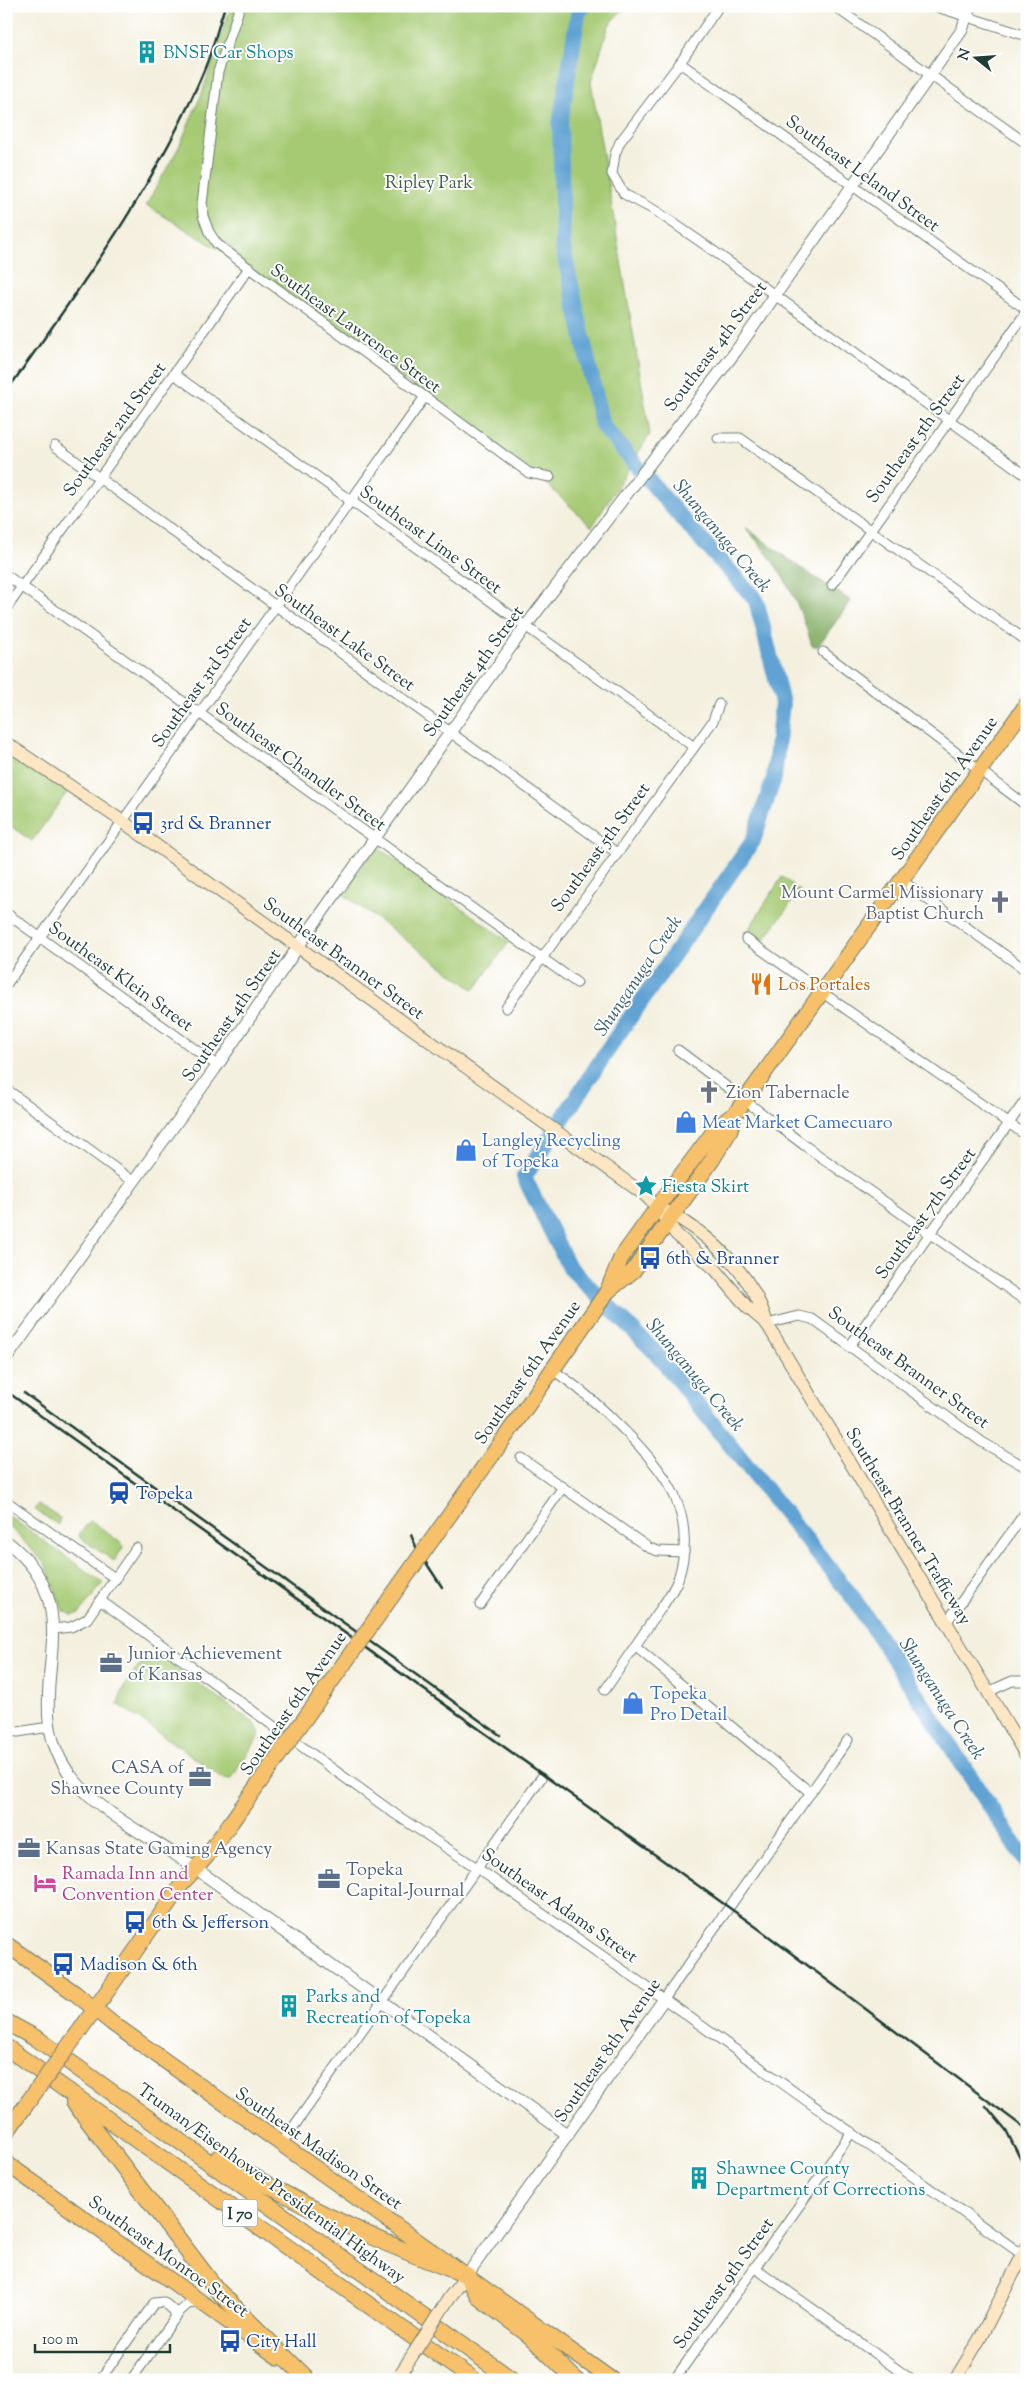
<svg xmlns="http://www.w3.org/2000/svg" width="1033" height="2386" viewBox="0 0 1033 2386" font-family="'Sorts Mill Goudy',serif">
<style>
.green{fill:#a6ca73;stroke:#628454}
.forest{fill:#84ae65;stroke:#52764c}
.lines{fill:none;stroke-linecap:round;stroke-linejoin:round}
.river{stroke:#5fa2d3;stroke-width:16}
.minor-casing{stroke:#6a7c70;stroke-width:11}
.tertiary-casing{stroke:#6a7c70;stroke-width:13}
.secondary-casing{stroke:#6a7c70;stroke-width:14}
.primary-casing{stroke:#6a7c70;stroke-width:17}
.motorway-casing{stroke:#6a7c70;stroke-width:18}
.minor{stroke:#fff;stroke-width:9}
.tertiary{stroke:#fff;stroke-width:11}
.secondary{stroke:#fce6c4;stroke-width:12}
.primary{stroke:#f7c06b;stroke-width:15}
.motorway{stroke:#f7c06b;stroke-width:16}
.rail{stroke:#1f3d34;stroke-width:2.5}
.secondary-bridge-casing{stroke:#6a7c70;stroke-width:14;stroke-linecap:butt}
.primary-bridge-casing{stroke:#6a7c70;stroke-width:17;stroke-linecap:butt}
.secondary-bridge{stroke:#fce6c4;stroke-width:12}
.primary-bridge{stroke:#f7c06b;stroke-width:15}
.labels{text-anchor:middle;stroke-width:4;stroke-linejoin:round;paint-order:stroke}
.shield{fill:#fff;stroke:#627771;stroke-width:1}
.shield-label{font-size:16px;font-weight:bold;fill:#1f3d34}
.culture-label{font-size:18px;fill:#0d838f;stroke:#fff;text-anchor:start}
.street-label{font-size:18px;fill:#1f3d34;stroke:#fff}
.park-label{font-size:18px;fill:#416044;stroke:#fff}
.transit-label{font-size:18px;fill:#164399;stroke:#fff;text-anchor:start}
.worship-label{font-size:18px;fill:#5b616d;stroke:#fff;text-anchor:end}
.food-label{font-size:18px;fill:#c56008;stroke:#fff;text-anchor:start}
.shop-label{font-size:18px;fill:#366cbe;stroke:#fff;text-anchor:start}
.service-label{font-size:18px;fill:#4e5e75;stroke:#fff;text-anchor:start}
.hotel-label{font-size:18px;fill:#b23c85;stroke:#fff;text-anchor:start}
.water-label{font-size:19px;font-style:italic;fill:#35606c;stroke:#fff}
</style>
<rect width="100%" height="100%" fill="#fff"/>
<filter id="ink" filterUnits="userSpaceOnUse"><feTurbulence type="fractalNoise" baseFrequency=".02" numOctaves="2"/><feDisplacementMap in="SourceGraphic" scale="10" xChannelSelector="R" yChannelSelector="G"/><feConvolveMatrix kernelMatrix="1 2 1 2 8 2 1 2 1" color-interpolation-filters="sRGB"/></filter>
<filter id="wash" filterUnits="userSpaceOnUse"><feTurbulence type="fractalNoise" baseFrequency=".0096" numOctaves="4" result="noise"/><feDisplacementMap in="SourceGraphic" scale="20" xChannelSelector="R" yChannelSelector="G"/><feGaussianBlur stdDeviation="1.12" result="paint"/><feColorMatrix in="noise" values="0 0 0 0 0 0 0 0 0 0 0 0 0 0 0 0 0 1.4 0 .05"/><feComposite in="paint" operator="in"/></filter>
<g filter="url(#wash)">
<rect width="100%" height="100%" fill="#f4f0df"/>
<g class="green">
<polygon points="231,6 626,6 609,25 591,82 650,434 592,527 537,475 249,268 146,205 179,147 202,93"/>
<polygon points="6,751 68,791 32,841 6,823"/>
<polygon points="379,848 509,942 474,990 343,894 374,849"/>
<polygon points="782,877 800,891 762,942 748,930"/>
<polygon points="39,1504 60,1518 58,1525 34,1509"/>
<polygon points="6,1514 103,1583 79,1614 72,1615 63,1610 45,1563 6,1523"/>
<polygon points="92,1521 122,1544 123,1548 114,1561 80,1538 79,1535 89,1522"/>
<path d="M152 1656 162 1658 255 1724 259 1731V1736L231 1779 223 1778 118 1704C122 1689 136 1662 152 1656Z"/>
</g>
<path class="forest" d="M745 527 798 566 851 601 818 646H812C797 595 780 567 745 527Z"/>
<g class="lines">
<polyline class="river" points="583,6 578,14 560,124 563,248 602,425 677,513 756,600 782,703 774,778 753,841 615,1039 524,1177 569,1267 657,1354 854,1599 1027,1863"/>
</g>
</g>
<g filter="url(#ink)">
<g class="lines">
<defs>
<g id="minor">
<polyline points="240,6 218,72 202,204 203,216 209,232 217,244 249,268 529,473 550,477"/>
<polyline points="719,6 680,63 620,142 615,154 612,174 624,194 656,211 708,247 1027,476"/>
<polyline points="834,6 1027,144"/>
<polyline points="934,6 1027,36"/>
<polyline points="680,63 1027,310"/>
<polyline points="174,374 694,747"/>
<polyline points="718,438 740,438 1027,641"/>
<polyline points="55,446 617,853"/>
<polyline points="6,575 577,983"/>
<polyline points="832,585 1027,311"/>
<polyline points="6,609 249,268"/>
<polyline points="823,652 1027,806"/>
<polyline points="901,880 1027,971"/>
<polyline points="6,913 218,1066"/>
<polyline points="746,939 1027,1136"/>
<polyline points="6,985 424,398"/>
<polyline points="506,1008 713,721 719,704"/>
<polyline points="678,1050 804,1145 1027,1302"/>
<polyline points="6,1089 134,1182"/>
<polyline points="767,1324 799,1316 812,1319 982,1442 1027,1468"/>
<polyline points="849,1347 1027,1098"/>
<path d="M552 1370C588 1392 659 1458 675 1497 686 1523 687 1552 678 1579 672 1595 660 1609 650 1624 635 1646 620 1668 605 1690"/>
<polyline points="521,1458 649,1548 658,1551 684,1552"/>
<polyline points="6,1501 116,1579"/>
<polyline points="101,1601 395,1814 477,1868 664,1999 1023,2255"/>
<polyline points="480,1605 563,1487"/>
<polyline points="946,1623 1027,1510"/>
<polyline points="54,1629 71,1627 87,1619 136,1548"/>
<polyline points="635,1646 811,1793"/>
<polyline points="988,1692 1012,1681 1027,1681"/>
<polyline points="6,1730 18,1732 49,1727"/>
<polyline points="664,1999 848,1740"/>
<polyline points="282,2143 541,1778"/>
<polyline points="754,2267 912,2380"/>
<polyline points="6,2376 12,2380"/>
<polyline points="100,2380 154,2303 164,2302 174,2311 176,2318"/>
<polyline points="131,2380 180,2311 188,2304 200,2302"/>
<polyline points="674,2380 852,2132"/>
</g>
<g id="tertiary">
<polyline points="6,1359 215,1069 304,938 525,627 736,351 962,30 970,6"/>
<path d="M6 1541C102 1614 9 1697 72 1777 103 1816 155 1839 195 1868 319 1957 444 2045 568 2135"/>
<polyline points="467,2275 664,1999"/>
</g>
<g id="secondary">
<polyline points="6,743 122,821 645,1195 657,1207 676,1234 716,1270 747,1307 767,1324"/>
<path d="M664 1210C708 1232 754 1275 767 1324L1027 1757"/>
<polyline points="449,2298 467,2275"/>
<polyline points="955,2380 979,2340 1027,2247"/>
</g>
<g id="primary">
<polyline points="607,1292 633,1271 712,1160 729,1132 735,1114 1027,704"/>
<polyline points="520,1416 607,1292 621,1258 670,1190 718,1126 735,1114"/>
<polyline points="6,1944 76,1994 112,2023 612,2380"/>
<polyline points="78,2033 184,1881 206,1857 232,1821"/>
<polyline points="6,2133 28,2102"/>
<polyline points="6,2163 278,2357"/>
</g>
<g id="motorway">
<polyline points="6,2022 39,2040 512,2380"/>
<polyline points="6,2047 474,2380"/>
<polyline points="74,2102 217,2290 305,2377"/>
<path d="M219 2157C297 2204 382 2244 467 2275L479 2297 528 2334 576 2380"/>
</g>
</defs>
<use href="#minor" class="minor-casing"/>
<use href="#tertiary" class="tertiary-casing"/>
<use href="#secondary" class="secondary-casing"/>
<use href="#primary" class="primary-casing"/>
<use href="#motorway" class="motorway-casing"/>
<use href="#minor" class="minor"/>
<use href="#tertiary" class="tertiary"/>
<use href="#secondary" class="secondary"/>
<use href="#primary" class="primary"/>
<use href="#motorway" class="motorway"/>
<g class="rail">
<path d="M6 392C80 288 156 186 205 68 213 48 218 27 225 6"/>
<polyline points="6,1391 759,1929 1027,2130"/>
<polyline points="24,1393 500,1735"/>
<polyline points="411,1535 417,1549 442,1587"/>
<polyline points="986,2106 1006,2130 1027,2172"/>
</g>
<defs>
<polyline id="secondary-bridge" points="401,2373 449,2298"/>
<g id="primary-bridge">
<polyline points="232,1821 520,1416"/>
<polyline points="28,2102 78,2033"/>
</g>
</defs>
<use href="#secondary-bridge" class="secondary-bridge-casing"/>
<use href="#primary-bridge" class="primary-bridge-casing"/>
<use href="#secondary-bridge" class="secondary-bridge"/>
<use href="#primary-bridge" class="primary-bridge"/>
</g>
</g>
<defs>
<symbol id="building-bare" viewBox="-9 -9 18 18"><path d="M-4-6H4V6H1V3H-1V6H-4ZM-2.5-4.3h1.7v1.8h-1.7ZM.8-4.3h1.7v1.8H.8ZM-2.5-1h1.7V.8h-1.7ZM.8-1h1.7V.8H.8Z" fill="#0f9aa8" stroke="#fff" stroke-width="2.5" paint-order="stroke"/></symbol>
<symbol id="bus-bare" viewBox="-9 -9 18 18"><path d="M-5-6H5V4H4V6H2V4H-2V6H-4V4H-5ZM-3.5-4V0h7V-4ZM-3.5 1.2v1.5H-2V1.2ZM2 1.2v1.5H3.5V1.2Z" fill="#1a4fb4" stroke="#fff" stroke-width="2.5" paint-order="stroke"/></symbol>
<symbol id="church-bare" viewBox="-9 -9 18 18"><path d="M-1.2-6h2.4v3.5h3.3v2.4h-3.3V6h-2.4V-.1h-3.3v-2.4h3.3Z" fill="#6b7280" stroke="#fff" stroke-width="2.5" paint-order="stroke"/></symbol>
<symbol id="restaurant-bare" viewBox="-9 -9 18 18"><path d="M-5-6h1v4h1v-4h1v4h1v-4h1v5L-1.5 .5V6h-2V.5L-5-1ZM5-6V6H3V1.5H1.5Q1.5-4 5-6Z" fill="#e8710a" stroke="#fff" stroke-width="2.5" paint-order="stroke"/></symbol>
<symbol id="shop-bare" viewBox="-9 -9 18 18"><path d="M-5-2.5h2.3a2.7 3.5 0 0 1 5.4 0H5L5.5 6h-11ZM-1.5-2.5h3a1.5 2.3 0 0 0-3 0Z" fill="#3f7fe0" stroke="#fff" stroke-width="2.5" paint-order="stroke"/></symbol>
<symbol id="sight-bare" viewBox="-9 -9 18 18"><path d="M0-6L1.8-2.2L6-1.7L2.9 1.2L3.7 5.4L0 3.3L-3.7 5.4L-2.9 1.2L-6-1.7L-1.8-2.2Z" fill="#0f9aa8" stroke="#fff" stroke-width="2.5" paint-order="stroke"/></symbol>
<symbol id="station-bare" viewBox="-9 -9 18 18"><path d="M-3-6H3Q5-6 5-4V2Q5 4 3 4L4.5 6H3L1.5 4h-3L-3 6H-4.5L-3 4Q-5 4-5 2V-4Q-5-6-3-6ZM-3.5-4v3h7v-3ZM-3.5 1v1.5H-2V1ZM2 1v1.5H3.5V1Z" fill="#1a4fb4" stroke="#fff" stroke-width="2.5" paint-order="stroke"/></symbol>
<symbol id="office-bare" viewBox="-9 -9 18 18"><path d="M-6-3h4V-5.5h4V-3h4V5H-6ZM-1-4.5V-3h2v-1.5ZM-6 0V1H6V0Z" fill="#5c6f8a" stroke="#fff" stroke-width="2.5" paint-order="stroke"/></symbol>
<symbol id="hotel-bare" viewBox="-9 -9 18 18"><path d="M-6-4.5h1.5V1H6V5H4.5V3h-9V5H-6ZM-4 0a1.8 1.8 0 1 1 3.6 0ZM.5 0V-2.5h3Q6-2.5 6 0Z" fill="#d1479c" stroke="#fff" stroke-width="2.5" paint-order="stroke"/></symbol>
</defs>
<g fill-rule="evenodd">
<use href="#building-bare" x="131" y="36" width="32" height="32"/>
<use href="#bus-bare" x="127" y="807" width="32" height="32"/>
<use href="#church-bare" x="984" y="886" width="32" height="32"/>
<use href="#restaurant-bare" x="745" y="968" width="32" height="32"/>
<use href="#church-bare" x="693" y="1076" width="32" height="32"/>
<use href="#shop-bare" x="670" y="1106" width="32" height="32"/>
<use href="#shop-bare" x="450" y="1134" width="32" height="32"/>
<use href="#sight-bare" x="630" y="1170" width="32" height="32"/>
<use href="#bus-bare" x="634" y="1242" width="32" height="32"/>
<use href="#station-bare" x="103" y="1477" width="32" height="32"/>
<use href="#office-bare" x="95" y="1647" width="32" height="32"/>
<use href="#shop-bare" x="617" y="1687" width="32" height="32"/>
<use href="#office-bare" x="184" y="1761" width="32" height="32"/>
<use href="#office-bare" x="13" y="1832" width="32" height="32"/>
<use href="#office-bare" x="313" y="1863" width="32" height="32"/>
<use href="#hotel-bare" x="29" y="1867" width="32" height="32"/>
<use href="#bus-bare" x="119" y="1906" width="32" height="32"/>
<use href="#bus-bare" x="47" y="1948" width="32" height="32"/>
<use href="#building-bare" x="273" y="1990" width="32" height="32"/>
<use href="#building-bare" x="683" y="2162" width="32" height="32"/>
<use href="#bus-bare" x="214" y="2325" width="32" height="32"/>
</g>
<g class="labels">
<rect class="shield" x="222.5" y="2199.5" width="35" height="27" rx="4"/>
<g class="shield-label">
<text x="240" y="2219">I 70</text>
</g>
<g class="culture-label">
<text x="163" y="58">BNSF Car Shops</text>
<text x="662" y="1192">Fiesta Skirt</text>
<text x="306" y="2002">Parks and<tspan x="306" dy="21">Recreation of Topeka</tspan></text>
<text x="716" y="2174">Shawnee County<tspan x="716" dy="21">Department of Corrections</tspan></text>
</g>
<g class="street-label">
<text transform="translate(863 173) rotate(36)" y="6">Southeast Leland Street</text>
<text transform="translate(356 328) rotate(36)" y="6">Southeast Lawrence Street</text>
<text transform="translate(715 346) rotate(-53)" y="6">Southeast 4th Street</text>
<text transform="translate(114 429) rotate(-54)" y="6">Southeast 2nd Street</text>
<text transform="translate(915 438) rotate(-54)" y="6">Southeast 5th Street</text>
<text transform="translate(431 539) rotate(36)" y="6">Southeast Lime Street</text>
<text transform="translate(345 637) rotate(36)" y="6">Southeast Lake Street</text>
<text transform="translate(473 671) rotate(-54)" y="6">Southeast 4th Street</text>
<text transform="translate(201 682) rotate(-54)" y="6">Southeast 3rd Street</text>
<text transform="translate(301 766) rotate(36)" y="6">Southeast Chandler Street</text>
<text transform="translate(944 788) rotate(-55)" y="6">Southeast 6th Avenue</text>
<text transform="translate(600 847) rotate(-54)" y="6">Southeast 5th Street</text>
<text transform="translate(344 958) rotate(36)" y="6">Southeast Branner Street</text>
<text transform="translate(121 976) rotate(36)" y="6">Southeast Klein Street</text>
<text transform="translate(231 1015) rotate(-55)" y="6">Southeast 4th Street</text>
<text transform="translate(925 1213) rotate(-54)" y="6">Southeast 7th Street</text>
<text transform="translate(909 1367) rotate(36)" y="6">Southeast Branner Street</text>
<text transform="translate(527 1372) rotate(-55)" y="6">Southeast 6th Avenue</text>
<text transform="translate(909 1526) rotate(59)" y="6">Southeast Branner Trafficway</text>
<text transform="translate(293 1703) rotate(-55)" y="6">Southeast 6th Avenue</text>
<text transform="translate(560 1905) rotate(35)" y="6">Southeast Adams Street</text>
<text transform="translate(607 2050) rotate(-55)" y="6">Southeast 8th Avenue</text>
<text transform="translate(319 2148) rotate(35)" y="6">Southeast Madison Street</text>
<text transform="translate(272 2183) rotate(36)" y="6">Truman/Eisenhower Presidential Highway</text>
<text transform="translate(169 2256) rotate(36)" y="6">Southeast Monroe Street</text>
<text transform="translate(723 2283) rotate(-54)" y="6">Southeast 9th Street</text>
</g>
<g class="park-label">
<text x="429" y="188">Ripley Park</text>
</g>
<g class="transit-label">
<text x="160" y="829">3rd &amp; Branner</text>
<text x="666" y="1264">6th &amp; Branner</text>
<text x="136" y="1499">Topeka</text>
<text x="152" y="1928">6th &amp; Jefferson</text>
<text x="80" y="1970">Madison &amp; 6th</text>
<text x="246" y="2347">City Hall</text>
</g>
<g class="worship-label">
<text x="984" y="898">Mount Carmel Missionary<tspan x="984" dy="21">Baptist Church</tspan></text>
<text x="726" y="1098" text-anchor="start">Zion Tabernacle</text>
</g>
<g class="food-label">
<text x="778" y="990">Los Portales</text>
</g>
<g class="shop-label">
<text x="702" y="1128">Meat Market Camecuaro</text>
<text x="482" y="1146">Langley Recycling<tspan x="482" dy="21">of Topeka</tspan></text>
<text x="650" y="1699">Topeka<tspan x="650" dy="21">Pro Detail</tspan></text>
</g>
<g class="service-label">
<text x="128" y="1659">Junior Achievement<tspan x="128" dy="21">of Kansas</tspan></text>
<text x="184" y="1773" text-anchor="end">CASA of<tspan x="184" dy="21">Shawnee County</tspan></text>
<text x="46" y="1854">Kansas State Gaming Agency</text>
<text x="346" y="1875">Topeka<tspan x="346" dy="21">Capital-Journal</tspan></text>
</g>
<g class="hotel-label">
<text x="62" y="1879">Ramada Inn and<tspan x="62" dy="21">Convention Center</tspan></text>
</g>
<g class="water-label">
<text transform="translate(723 535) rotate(50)" y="7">Shunganuga Creek</text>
<text transform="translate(637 975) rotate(-56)" y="7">Shunganuga Creek</text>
<text transform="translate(696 1374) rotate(50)" y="7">Shunganuga Creek</text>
<text transform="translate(943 1698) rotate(57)" y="7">Shunganuga Creek</text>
</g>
</g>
<rect width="1033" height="2386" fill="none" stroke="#fff" stroke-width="25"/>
<g transform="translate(976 58) rotate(287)" stroke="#ffffff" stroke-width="4" paint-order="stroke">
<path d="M0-4L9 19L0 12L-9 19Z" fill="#1f3d34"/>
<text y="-8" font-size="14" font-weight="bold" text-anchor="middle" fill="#1f3d34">N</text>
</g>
<path d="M35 2344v8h135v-8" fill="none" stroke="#1f3d34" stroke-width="2.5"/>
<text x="42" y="2344" font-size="15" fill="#1f3d34" stroke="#ffffff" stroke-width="4" paint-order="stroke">100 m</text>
</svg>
